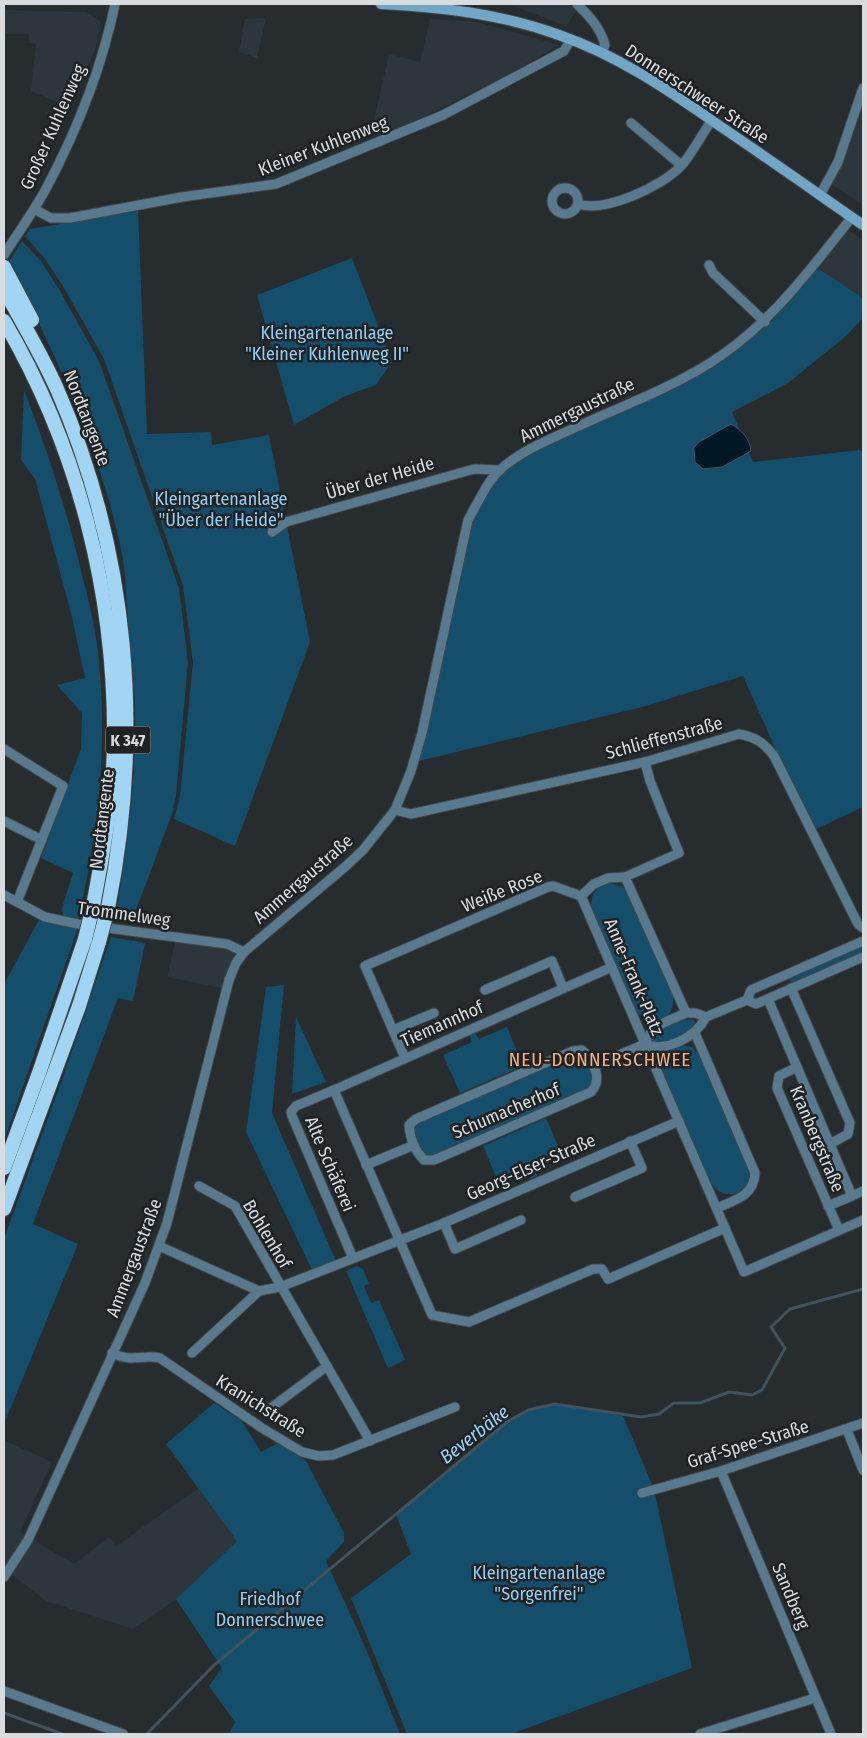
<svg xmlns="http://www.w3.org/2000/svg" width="867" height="1738" viewBox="0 0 867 1738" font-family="'Fira Sans Condensed',sans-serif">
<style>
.built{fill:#2c363c}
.green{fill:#154e6a}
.water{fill:#001826;stroke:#41535d}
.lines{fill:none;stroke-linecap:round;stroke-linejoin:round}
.stream{stroke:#41535d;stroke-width:3}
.minor-casing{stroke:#43484b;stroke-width:11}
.secondary-casing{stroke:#43484b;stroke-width:12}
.trunk-casing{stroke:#43484b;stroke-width:16}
.minor{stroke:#597a8e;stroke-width:9}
.secondary{stroke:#71a6c6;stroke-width:10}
.trunk{stroke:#a2d5f4;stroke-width:14}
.trunk-bridge-casing{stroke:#43484b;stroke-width:16;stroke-linecap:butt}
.trunk-bridge{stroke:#a2d5f4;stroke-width:14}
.labels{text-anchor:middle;stroke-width:5;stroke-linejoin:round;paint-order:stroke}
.shield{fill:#1e2225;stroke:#a1a4a6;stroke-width:1}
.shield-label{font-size:16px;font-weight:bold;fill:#d9dcde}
.street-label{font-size:18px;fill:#d9dcde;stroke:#1e2225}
.park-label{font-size:18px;fill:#90cff4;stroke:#1e2225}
.neighbourhood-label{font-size:19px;letter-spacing:1px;fill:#f4b182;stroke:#1e2225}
.water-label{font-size:19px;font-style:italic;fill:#94d3f8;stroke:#1e2225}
</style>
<rect width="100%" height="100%" fill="#272c2f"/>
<g class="built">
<polygon points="508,4 570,4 576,11 566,26"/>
<polygon points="4,10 86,12 101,22 96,47 71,108 31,91 36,44 29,43 29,34 6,34 4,48"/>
<polygon points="266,18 257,58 239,52 245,19"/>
<polygon points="430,19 477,22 559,45 513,72 398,129 370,137 389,54 420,62"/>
<polygon points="863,107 863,205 829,183"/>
<polygon points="846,229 863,240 863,298 816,267"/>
<polygon points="176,938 227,944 244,952 226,989 167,977"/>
<polygon points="4,1440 52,1462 20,1532 74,1564 109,1537 116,1546 199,1488 237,1541 176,1599 133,1629 46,1601 14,1576 4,1571"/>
</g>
<g class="green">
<polygon points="138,211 147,434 211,432 212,445 269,435 310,642 235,846 174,819 180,796 193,662 183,586 104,359 64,288 45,259 25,236 30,229"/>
<path d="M22 241 41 261 60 291 99 361 179 588 188 662 176 795 172 814 132 921 115 919C125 859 134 799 135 738 136 700 132 660 128 621 126 599 126 575 122 554 101 450 55 355 9 262Z"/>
<polygon points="352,258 392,362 376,385 345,396 294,425 257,295"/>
<polygon points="816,267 863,298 863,318 845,337 788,383 732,412 753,462 860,450 863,453 863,807 812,831 743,676 642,707 419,761 471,521 489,490 503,471 534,450 740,347 772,321"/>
<path d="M24 390C48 452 67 510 82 575 88 598 94 621 97 645 109 736 99 831 78 920L63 918 62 908 73 873 41 858 81 749 82 713 57 685 85 678 71 613 35 479 21 460Z"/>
<path d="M609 883 621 886 626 890 672 993C679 1015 656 1029 638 1014L592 912C589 897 594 887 609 883Z"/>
<polygon points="39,920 78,928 4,1141 4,984"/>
<polygon points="111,937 145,943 133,1001 118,998 33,1224 78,1244 4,1424 4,1238 61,1083"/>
<polygon points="862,944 863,953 793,983 789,980 790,977"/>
<polygon points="284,985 272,1113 336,1261 312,1270 246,1132 266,987"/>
<polygon points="296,1017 326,1082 292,1094"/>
<path d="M685 1020H694L695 1023C687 1035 665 1046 651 1041 656 1028 673 1023 685 1020Z"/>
<polygon points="507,1027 523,1066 460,1093 443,1055 472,1042 469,1035 475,1033 479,1039"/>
<path d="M680 1045 692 1047 701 1057 750 1173C749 1196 724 1202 711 1183L663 1073C659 1059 666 1048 680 1045Z"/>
<path d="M571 1055C587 1054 588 1065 594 1078L590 1089 432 1157C418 1154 417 1142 413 1130L417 1123Z"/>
<polygon points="546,1118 563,1157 535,1169 537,1176 531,1179 528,1172 499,1184 483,1146"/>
<polygon points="356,1266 363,1269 369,1284 364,1286 371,1303 379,1300 405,1360 388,1368 346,1271"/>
<polygon points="214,1403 241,1420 261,1452 279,1443 306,1461 344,1533 344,1542 326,1561 366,1649 400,1734 229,1734 235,1722 209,1686 222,1668 176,1599 237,1541 166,1444"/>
<polygon points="555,1404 623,1416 654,1489 692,1668 511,1734 407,1734 351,1598 411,1554 396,1515 507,1422 526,1411"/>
</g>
<path class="water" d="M731 424C742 431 749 437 751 451L722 467 703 469 695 462 694 448 699 442Z"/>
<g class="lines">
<g class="stream">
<polyline points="4,1713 62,1734"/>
<polyline points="147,1734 213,1666 507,1422 528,1410 555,1404 641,1417 659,1414 674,1403 700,1403 729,1392 752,1395 762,1390 785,1348 771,1327 790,1309 863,1289"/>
</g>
<defs>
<g id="minor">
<path d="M577 4C590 17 600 27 605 45L601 52"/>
<polyline points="631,123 681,165"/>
<circle cx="565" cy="201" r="13"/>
<polyline points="820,195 838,162 863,88"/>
<path d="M578 204C605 213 663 186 682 165 693 152 702 134 712 120"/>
<polyline points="34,209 51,218 70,218 182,197 276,184 443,115 564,51 571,39"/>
<path d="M4 255C18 233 34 211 47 187 77 130 102 67 115 4"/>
<polyline points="709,265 713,273 765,322"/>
<polyline points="272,532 286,522 474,469 500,470"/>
<polyline points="4,749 63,786 17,902"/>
<path d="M395 810 411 814 645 762 739 734C756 737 764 743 774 756L858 924 863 928"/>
<polyline points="4,821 42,840"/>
<polyline points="625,877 686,1013"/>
<polyline points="4,895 45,917 78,924 227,944 244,952"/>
<polyline points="581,896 744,1272 863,1220"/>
<polyline points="581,896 594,884 608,878 625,877 679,853 650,781 645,762"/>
<polyline points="791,988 850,1123 848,1134 830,1144"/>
<polyline points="485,990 552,961 563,988"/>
<polyline points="768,999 797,1067 779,1076 777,1088 839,1230"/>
<polyline points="747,1000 756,1004 863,957"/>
<path d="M686 1013H695L706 1017C696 1037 666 1053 645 1044 651 1024 669 1021 686 1013Z"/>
<polyline points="706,1017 747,1000 751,990 863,941"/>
<polyline points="393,1030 434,1013"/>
<path d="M695 1033 755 1173C754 1196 735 1200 717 1208"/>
<path d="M582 1050C594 1062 603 1079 591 1092L434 1160H424C415 1151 410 1138 409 1125L416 1119 573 1051Z"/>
<polyline points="405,1058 365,966 548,887 553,886 581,896"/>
<polyline points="593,1066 645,1044"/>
<polyline points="797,1067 852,1196 828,1206"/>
<polyline points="334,1090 612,967"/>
<polyline points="366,1165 414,1145"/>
<polyline points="199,1186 235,1206 370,1441"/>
<polyline points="852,1196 863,1191"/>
<polyline points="575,1197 642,1168 630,1141"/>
<polyline points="444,1223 455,1249 521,1220"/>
<polyline points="159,1246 259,1291 280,1287 444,1223 679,1121"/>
<polyline points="353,1258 292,1116 291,1112 296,1106 334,1090 432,1315 469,1322 593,1269 602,1269 608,1279 725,1228"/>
<path d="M112 1353C132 1363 141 1354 160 1358L262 1428 302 1452 319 1456 333 1455 455 1407"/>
<polyline points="192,1353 259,1291"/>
<polyline points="271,1408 327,1366"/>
<polyline points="847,1430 863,1470"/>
<polyline points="721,1471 831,1734"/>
<polyline points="642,1493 721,1471 863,1423"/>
<path d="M4 1577 28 1540 145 1283 167 1223 229 980 236 963 244 952 346 866 363 850 395 810 411 771 422 733 468 520C478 503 487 481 501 469 521 451 546 441 570 430 617 408 667 390 710 363 770 325 809 271 852 217"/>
<polyline points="4,1691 123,1734"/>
<polyline points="700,1734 815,1698"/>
</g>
<path id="secondary" d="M381 4C442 7 501 14 559 35 617 55 667 89 717 124 766 157 814 191 863 225"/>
<g id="trunk">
<polyline points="4,267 32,320"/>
<path d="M4 289C22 322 42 355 57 389 129 554 143 733 108 908"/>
<path d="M4 321C79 449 116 596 114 745 113 799 103 853 93 906"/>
<polyline points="4,1168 39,1073 85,939"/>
<polyline points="4,1209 79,1006 99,942"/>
</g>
</defs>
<use href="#minor" class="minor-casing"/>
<use href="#secondary" class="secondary-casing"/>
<use href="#trunk" class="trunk-casing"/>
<use href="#minor" class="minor"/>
<use href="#secondary" class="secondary"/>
<use href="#trunk" class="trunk"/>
<defs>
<g id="trunk-bridge">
<polyline points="85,939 93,906"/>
<polyline points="99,942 108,908"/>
</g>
</defs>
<use href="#trunk-bridge" class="trunk-bridge-casing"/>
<use href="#trunk-bridge" class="trunk-bridge"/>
</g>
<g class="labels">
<rect class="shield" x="105.5" y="726.5" width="45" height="27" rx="4"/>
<g class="shield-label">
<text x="128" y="746">K 347</text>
</g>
<g class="street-label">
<text transform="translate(697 94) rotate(33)" y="6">Donnerschweer Straße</text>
<text transform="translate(53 127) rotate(-66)" y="6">Großer Kuhlenweg</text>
<text transform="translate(323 146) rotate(-21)" y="6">Kleiner Kuhlenweg</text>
<text transform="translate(577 410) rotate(-26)" y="6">Ammergaustraße</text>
<text transform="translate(87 418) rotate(69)" y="6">Nordtangente</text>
<text transform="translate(380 478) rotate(-16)" y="6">Über der Heide</text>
<text transform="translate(664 738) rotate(-15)" y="6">Schlieffenstraße</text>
<text transform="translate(102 819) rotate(-83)" y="6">Nordtangente</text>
<text transform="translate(303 879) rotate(-41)" y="6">Ammergaustraße</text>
<text transform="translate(502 891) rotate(-22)" y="6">Weiße Rose</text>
<text transform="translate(124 914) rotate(8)" y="6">Trommelweg</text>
<text transform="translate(634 977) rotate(67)" y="6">Anne-Frank-Platz</text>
<text transform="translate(442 1024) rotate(-24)" y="6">Tiemannhof</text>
<text transform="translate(506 1111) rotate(-23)" y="6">Schumacherhof</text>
<text transform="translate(817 1139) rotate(67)" y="6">Kranbergstraße</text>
<text transform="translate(330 1164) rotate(67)" y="6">Alte Schäferei</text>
<text transform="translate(531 1167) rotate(-24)" y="6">Georg-Elser-Straße</text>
<text transform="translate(267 1234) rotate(59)" y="6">Bohlenhof</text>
<text transform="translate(134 1258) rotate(-69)" y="6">Ammergaustraße</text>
<text transform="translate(261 1406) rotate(32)" y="6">Kranichstraße</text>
<text transform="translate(748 1444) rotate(-17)" y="6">Graf-Spee-Straße</text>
<text transform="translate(791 1596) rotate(67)" y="6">Sandberg</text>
</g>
<g class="park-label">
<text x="327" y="339">Kleingartenanlage<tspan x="327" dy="21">"Kleiner Kuhlenweg II"</tspan></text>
<text x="221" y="505">Kleingartenanlage<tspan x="221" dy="21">"Über der Heide"</tspan></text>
<text x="539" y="1579">Kleingartenanlage<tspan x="539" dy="21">"Sorgenfrei"</tspan></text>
<text x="270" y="1605">Friedhof<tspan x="270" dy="21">Donnerschwee</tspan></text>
</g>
<g class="neighbourhood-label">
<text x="600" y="1066">NEU-DONNERSCHWEE</text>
</g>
<g class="water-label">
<text transform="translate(474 1434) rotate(-38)" y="7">Beverbäke</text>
</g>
</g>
<rect width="867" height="1738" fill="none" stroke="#d9dcde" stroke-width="10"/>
</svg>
